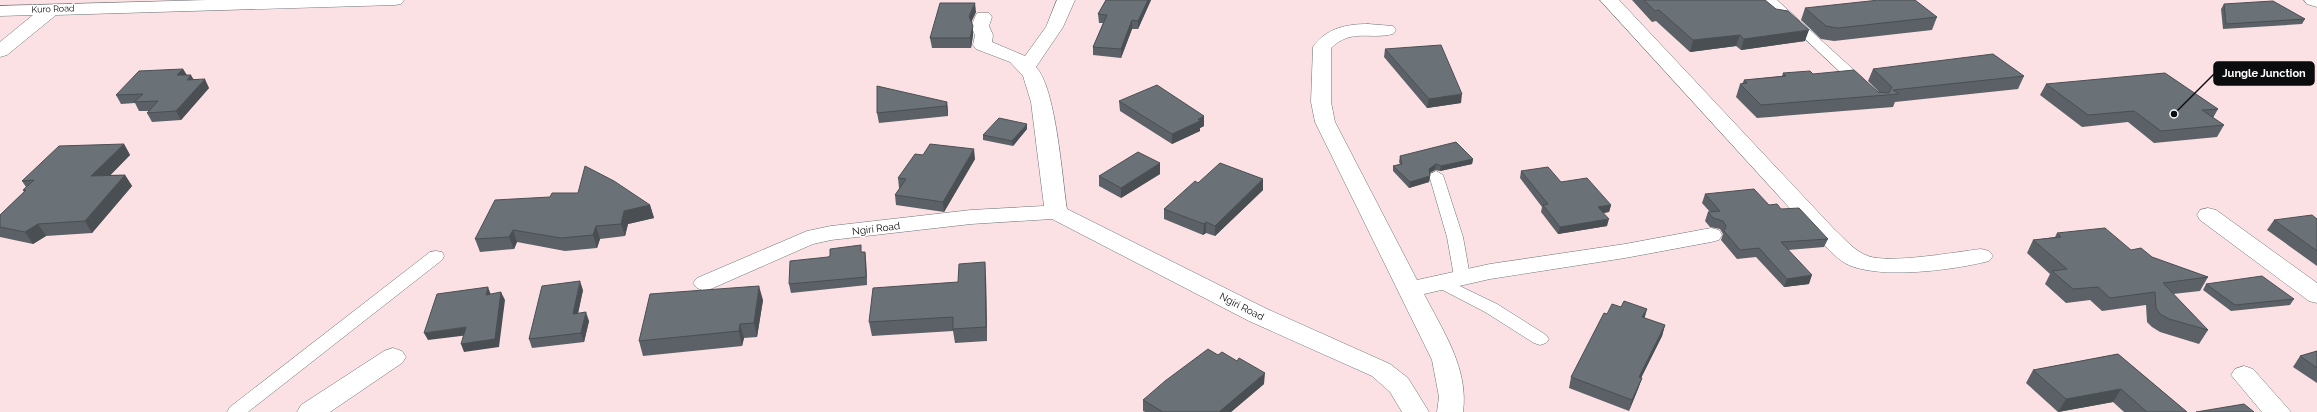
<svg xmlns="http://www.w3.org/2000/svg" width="2317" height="412" viewBox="0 0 2317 412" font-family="Raleway,sans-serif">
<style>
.green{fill:#fbe1e4}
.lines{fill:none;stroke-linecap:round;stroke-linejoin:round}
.lane-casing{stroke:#6d747a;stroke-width:1}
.street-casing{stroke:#6d747a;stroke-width:1}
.lane{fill:#fff;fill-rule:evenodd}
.street{fill:#fff;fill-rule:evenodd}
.wall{fill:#5b6166}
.shaded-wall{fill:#4a4f53}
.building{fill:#6a7177;stroke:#4a4f53}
.labels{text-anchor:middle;stroke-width:3;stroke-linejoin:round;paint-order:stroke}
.far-street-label{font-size:9px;fill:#0a0c0e;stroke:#fff}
.street-label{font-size:10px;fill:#0a0c0e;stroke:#fff}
.leader{fill:none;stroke:#0a0c0e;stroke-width:1.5}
.callout-dot{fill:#0a0c0e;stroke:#fff;stroke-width:1.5}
.callout{fill:#0a0c0e;stroke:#0a0c0e;stroke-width:1.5}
.callout-label{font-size:11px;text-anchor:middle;font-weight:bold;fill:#fff}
</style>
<rect width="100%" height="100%" fill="#f0f7fe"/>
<rect class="green" x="0" y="0" width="2317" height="412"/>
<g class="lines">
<defs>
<g id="lane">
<polygon points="1764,0 1777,0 1866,81 1868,84 1866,87 1856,87"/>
<polygon points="1436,171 1443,175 1463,237 1470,276 1468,280 1456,280 1454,276 1447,237 1429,175"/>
<polygon points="436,251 442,252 444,256 442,260 248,412 227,412 230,407 430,252"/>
<polygon points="1439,276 1497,304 1546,335 1549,339 1546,343 1540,345 1534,343 1485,312 1433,285 1431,281 1433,277"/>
</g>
<g id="street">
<polygon points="207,0 404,0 401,4 395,5 56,15 7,55 0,57 0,42 33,15 0,16 0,6"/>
<path d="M1057 0H1075L1063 27 1036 67C1056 88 1062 177 1067 209L1267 309 1390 364 1408 378 1429 412H1402L1390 392 1372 376 1249 321 1052 219 971 224 831 240 813 244 713 288 705 291 697 288 693 283 697 278 807 231 831 226 971 210 1044 206 1031 102 1023 76 1010 62 976 49 973 45 975 35 971 26 977 13H989L992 17 989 26 993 35 992 42 1025 56 1046 27Z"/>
<path d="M1600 0H1619L1834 229C1844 238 1854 251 1868 256 1890 264 1955 252 1981 249L1989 251 1993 256 1989 261C1954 270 1885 279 1851 266 1838 261 1828 248 1818 239Z"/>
<polygon points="2304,0 2317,0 2317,7 2307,4"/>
<path d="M1368 24 1393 26 1396 30 1393 34C1369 40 1352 28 1331 48V102L1335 122 1417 280 1490 264 1625 244 1711 228 1719 230 1722 235 1719 240 1711 242 1625 258 1490 279 1424 294C1443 331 1469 369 1463 412H1437L1439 397 1432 360 1315 122 1311 102 1313 47C1326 28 1347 24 1368 24Z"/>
<polygon points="2208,208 2216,210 2317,283 2317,303 2309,301 2200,220 2197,215 2200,210"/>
<polygon points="393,348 402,351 406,357 402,363 330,412 297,412 301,405 384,351"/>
<polygon points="2244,366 2253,369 2291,412 2262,412 2231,375 2235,369"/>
</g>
</defs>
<use href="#lane" class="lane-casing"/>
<use href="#street" class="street-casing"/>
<use href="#lane" class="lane"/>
<use href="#street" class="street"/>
</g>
<g class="wall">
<polygon points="1106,0 1151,0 1138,29 1132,29 1121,58 1093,55 1093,47 1103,23 1099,23 1098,14"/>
<polygon points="1632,0 1765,0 1805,41 1741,50 1736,46 1690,52 1656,21 1652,22"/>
<polygon points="2224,4 2305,19 2302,24 2223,29 2221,9"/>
<polygon points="1805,8 1937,17 1932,30 1834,41 1821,39 1801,20"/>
<polygon points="976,12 971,22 973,35 971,48 932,48 930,38"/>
<polygon points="1385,49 1461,103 1427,108 1384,57"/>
<polygon points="183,69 187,75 209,88 181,120 152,122 147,113 149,111 139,111 135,103 121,104 116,95"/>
<polygon points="1873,69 2024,76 2018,89 1895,102 1893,107 1757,118 1736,97 1740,84 1742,84 1744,80 1782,76 1783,73 1879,92 1868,81"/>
<polygon points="2046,84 2218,109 2213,118 2224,125 2217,137 2154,143 2128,122 2082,127 2040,95"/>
<polygon points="1119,101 1204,126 1200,128 1200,131 1172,144 1120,111"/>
<polygon points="947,102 948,112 948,116 879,123 877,113"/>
<polygon points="1027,129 1013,146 983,140 983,135"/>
<polygon points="124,144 130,155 110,175 125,175 132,186 92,233 46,236 33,244 0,237 0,215 24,192 23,190 26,187 22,181"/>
<polygon points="1400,156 1473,159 1472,164 1440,171 1435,170 1430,173 1430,176 1429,182 1409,188 1393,171 1393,166 1400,164 1399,162"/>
<polygon points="975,159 944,212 896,205 895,195 900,188 899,188 898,178"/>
<polygon points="1521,171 1561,182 1611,205 1609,212 1603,213 1607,226 1558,234 1541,212 1542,207 1520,178"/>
<polygon points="1160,174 1121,198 1099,186 1099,176"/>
<polygon points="1263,179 1263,190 1215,236 1206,233 1203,235 1164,219 1164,209 1198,183"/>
<polygon points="1705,194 1769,205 1781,209 1828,239 1824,247 1788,250 1809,284 1784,287 1756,257 1737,259 1721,240 1723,234 1720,229 1710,227 1705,221 1708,212 1710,212 1702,203"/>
<polygon points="550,197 650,205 654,218 628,224 625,236 600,239 597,248 565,251 517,242 514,249 480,252 475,239"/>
<polygon points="2317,219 2317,266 2267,230 2274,220"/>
<polygon points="2057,233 2131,250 2208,277 2200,291 2173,294 2208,330 2199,344 2160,332 2152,327 2147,322 2146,305 2102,311 2090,300 2066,303 2045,284 2050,274 2027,253 2033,240 2055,237"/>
<polygon points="865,252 866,260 867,285 791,293 789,284 828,257"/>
<polygon points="986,276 987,341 955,343 953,331 872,336 869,322 958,282"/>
<polygon points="2206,284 2294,299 2290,305 2231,311 2203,290"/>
<polygon points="583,290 578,313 589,321 584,342 532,348 529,339"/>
<polygon points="763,300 757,337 744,338 742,346 643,356 639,341"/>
<polygon points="1621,307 1647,309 1644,318 1665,325 1662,336 1641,378 1642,378 1638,389 1629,411 1569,388 1571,377 1607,314"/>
<polygon points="2317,351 2317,383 2293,367 2300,356"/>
<polygon points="2118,354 2187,412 2124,412 2113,402 2058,412 2026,383 2033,370"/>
<polygon points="1264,384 1231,412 1145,412 1143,411 1143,400"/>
</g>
<g class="shaded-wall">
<polygon points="1148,0 1151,0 1138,29 1138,21"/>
<polygon points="975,3 976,12 970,25 969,16"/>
<polygon points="1132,20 1132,29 1121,58 1121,49"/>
<polygon points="973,26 973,35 971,48 970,38"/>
<polygon points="1809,30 1805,41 1741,50 1744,39"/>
<polygon points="1740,35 1736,46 1690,52 1693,40"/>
<polygon points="183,69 188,78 177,75"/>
<polygon points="191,75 196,84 187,80"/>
<polygon points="205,79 209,88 181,120 176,111"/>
<polygon points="1462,94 1461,103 1427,108 1429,99"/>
<polygon points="947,102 948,112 948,116 946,106"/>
<polygon points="1204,116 1204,126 1200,128 1200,131 1172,144 1172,134 1198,119"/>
<polygon points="1027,124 1027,129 1013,146 1012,141"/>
<polygon points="124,144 130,155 98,188 91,176"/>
<polygon points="974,149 975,159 944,212 943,202"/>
<polygon points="1473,159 1472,164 1440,171 1441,166"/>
<polygon points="1160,163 1160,174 1121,198 1121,188"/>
<polygon points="1436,164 1435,170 1428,174 1429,169"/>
<polygon points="125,175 132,186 92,233 85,221"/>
<polygon points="1430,176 1429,182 1409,188 1410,182"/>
<polygon points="1263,179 1263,190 1215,236 1215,226"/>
<polygon points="650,205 654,218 628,224 625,236 621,224 624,211"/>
<polygon points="1611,205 1609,212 1596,214 1598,207"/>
<polygon points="1609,219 1607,226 1558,234 1560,227"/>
<polygon points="1206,222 1206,233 1203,235 1204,224"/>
<polygon points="38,224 46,236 33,244 25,232"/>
<polygon points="596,226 600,239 597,248 593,235"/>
<polygon points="513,230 517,242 514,249 509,237"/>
<polygon points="865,252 866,260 867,285 866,277"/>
<polygon points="985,262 986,276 987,341 986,327"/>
<polygon points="1812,275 1809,284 1784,287 1787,279"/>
<polygon points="580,281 583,290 576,323 573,314"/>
<polygon points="759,286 763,300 757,337 754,323"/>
<polygon points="488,287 491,295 486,295"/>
<polygon points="501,292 505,300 499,347 464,352 461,344"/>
<polygon points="1647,309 1644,320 1642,317"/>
<polygon points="586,312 589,321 584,342 581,333"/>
<polygon points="740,324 744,338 742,346 739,331"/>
<polygon points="1665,325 1662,336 1636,388 1639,377"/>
<polygon points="466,327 469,335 428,340 424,333"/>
<polygon points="1265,373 1264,384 1231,412 1219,412"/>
<polygon points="1642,378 1638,389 1629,411 1632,400"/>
<polygon points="2121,389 2113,402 2058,412 2066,399"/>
</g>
<g class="building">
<polygon points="1106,0 1148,0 1138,21 1132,20 1121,49 1093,47 1107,15 1098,14"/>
<polygon points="1644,0 1765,0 1776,9 1788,11 1809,30 1744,39 1740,35 1693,40 1659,10 1655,11"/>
<polygon points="1879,0 1915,0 1937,17 1838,28 1826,26 1805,8"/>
<polygon points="2273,1 2305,19 2226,24 2224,4"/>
<polygon points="940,3 975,3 969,16 973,26 970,38 930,38"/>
<polygon points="1441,45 1462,94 1429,99 1385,49"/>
<polygon points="1993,54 2024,76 1893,90 1899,94 1761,105 1740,84 1747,83 1744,80 1786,76 1783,73 1810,71 1813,74 1854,70 1878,92 1889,93 1892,87 1873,69"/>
<polygon points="183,69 177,75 191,75 187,80 205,79 176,111 147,113 158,101 134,102 143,94 116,95 139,71"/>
<polygon points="2165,73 2218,109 2202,110 2224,125 2161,131 2134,111 2088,115 2046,84"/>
<polygon points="1157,85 1204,116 1198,119 1200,121 1172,134 1119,101"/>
<polygon points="877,86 947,102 946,106 877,113"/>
<polygon points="999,118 1027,124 1012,141 983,135"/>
<polygon points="1456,142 1473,159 1441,166 1436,164 1429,169 1430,176 1410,182 1393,166 1402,164 1400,156"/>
<polygon points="124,144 91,176 125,175 85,221 38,224 25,232 0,227 0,215 26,190 23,190 34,180 22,181 59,146"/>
<polygon points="930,144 974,149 943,202 895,195 906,179 898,178 915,154 923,155"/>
<polygon points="1138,152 1160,163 1121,188 1099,176"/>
<polygon points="1220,163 1263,179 1215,226 1206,222 1204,224 1164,209 1195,181 1198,183"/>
<polygon points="585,166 614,181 650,205 624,211 621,224 596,226 593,235 561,238 513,230 509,237 475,239 495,200 550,197 552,193 578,193"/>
<polygon points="1548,167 1561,182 1587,178 1611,205 1598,207 1609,219 1560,227 1543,205 1548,204 1521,171"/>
<polygon points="1754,189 1769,205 1777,204 1781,209 1799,208 1828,239 1781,242 1812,275 1787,279 1759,248 1740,250 1724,231 1726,226 1723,221 1713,218 1708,212 1720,211 1705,194"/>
<polygon points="2312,215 2317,219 2317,251 2274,220"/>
<polygon points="2105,228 2131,250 2141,248 2152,257 2208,277 2163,283 2208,330 2169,319 2160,314 2156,308 2155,292 2110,298 2098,287 2073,289 2052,271 2067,269 2033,240 2061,237 2057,233"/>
<polygon points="861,245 861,252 865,252 866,277 789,284 790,261 828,257 830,256 830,249"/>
<polygon points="985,262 986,327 953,329 953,317 869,322 873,288 958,282 959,264"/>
<polygon points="2262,276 2294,299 2235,305 2206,284"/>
<polygon points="580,281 573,314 586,312 581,333 529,339 542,286"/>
<polygon points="759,286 754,323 740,324 739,331 639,341 650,294"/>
<polygon points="488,287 486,295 501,292 495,339 461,344 466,327 424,333 437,294"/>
<polygon points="1624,301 1647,309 1642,317 1665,325 1639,377 1642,378 1632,400 1571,377 1604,313 1607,314 1612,304 1621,307"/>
<polygon points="1208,349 1218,355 1222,352 1237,361 1239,358 1265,373 1219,412 1163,412 1143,400 1165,381"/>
<polygon points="2317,351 2317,368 2300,356"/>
<polygon points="2118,354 2187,412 2147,412 2121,389 2066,399 2033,370"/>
<polygon points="2244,404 2254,412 2196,412"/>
</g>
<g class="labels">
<g class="far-street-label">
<text transform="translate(53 9) rotate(-2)" y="3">Kuro Road</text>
</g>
<g class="street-label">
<text transform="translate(876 228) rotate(-7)" y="4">Ngiri Road</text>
<text transform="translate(1242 306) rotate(27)" y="4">Ngiri Road</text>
</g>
</g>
<path class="leader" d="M2174 114L2214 74"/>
<circle class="callout-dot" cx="2174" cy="114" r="4"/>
<rect class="callout" x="2214" y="62" width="100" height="23" rx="4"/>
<g class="callout-label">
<text x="2264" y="77">Jungle Junction</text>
</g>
</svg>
